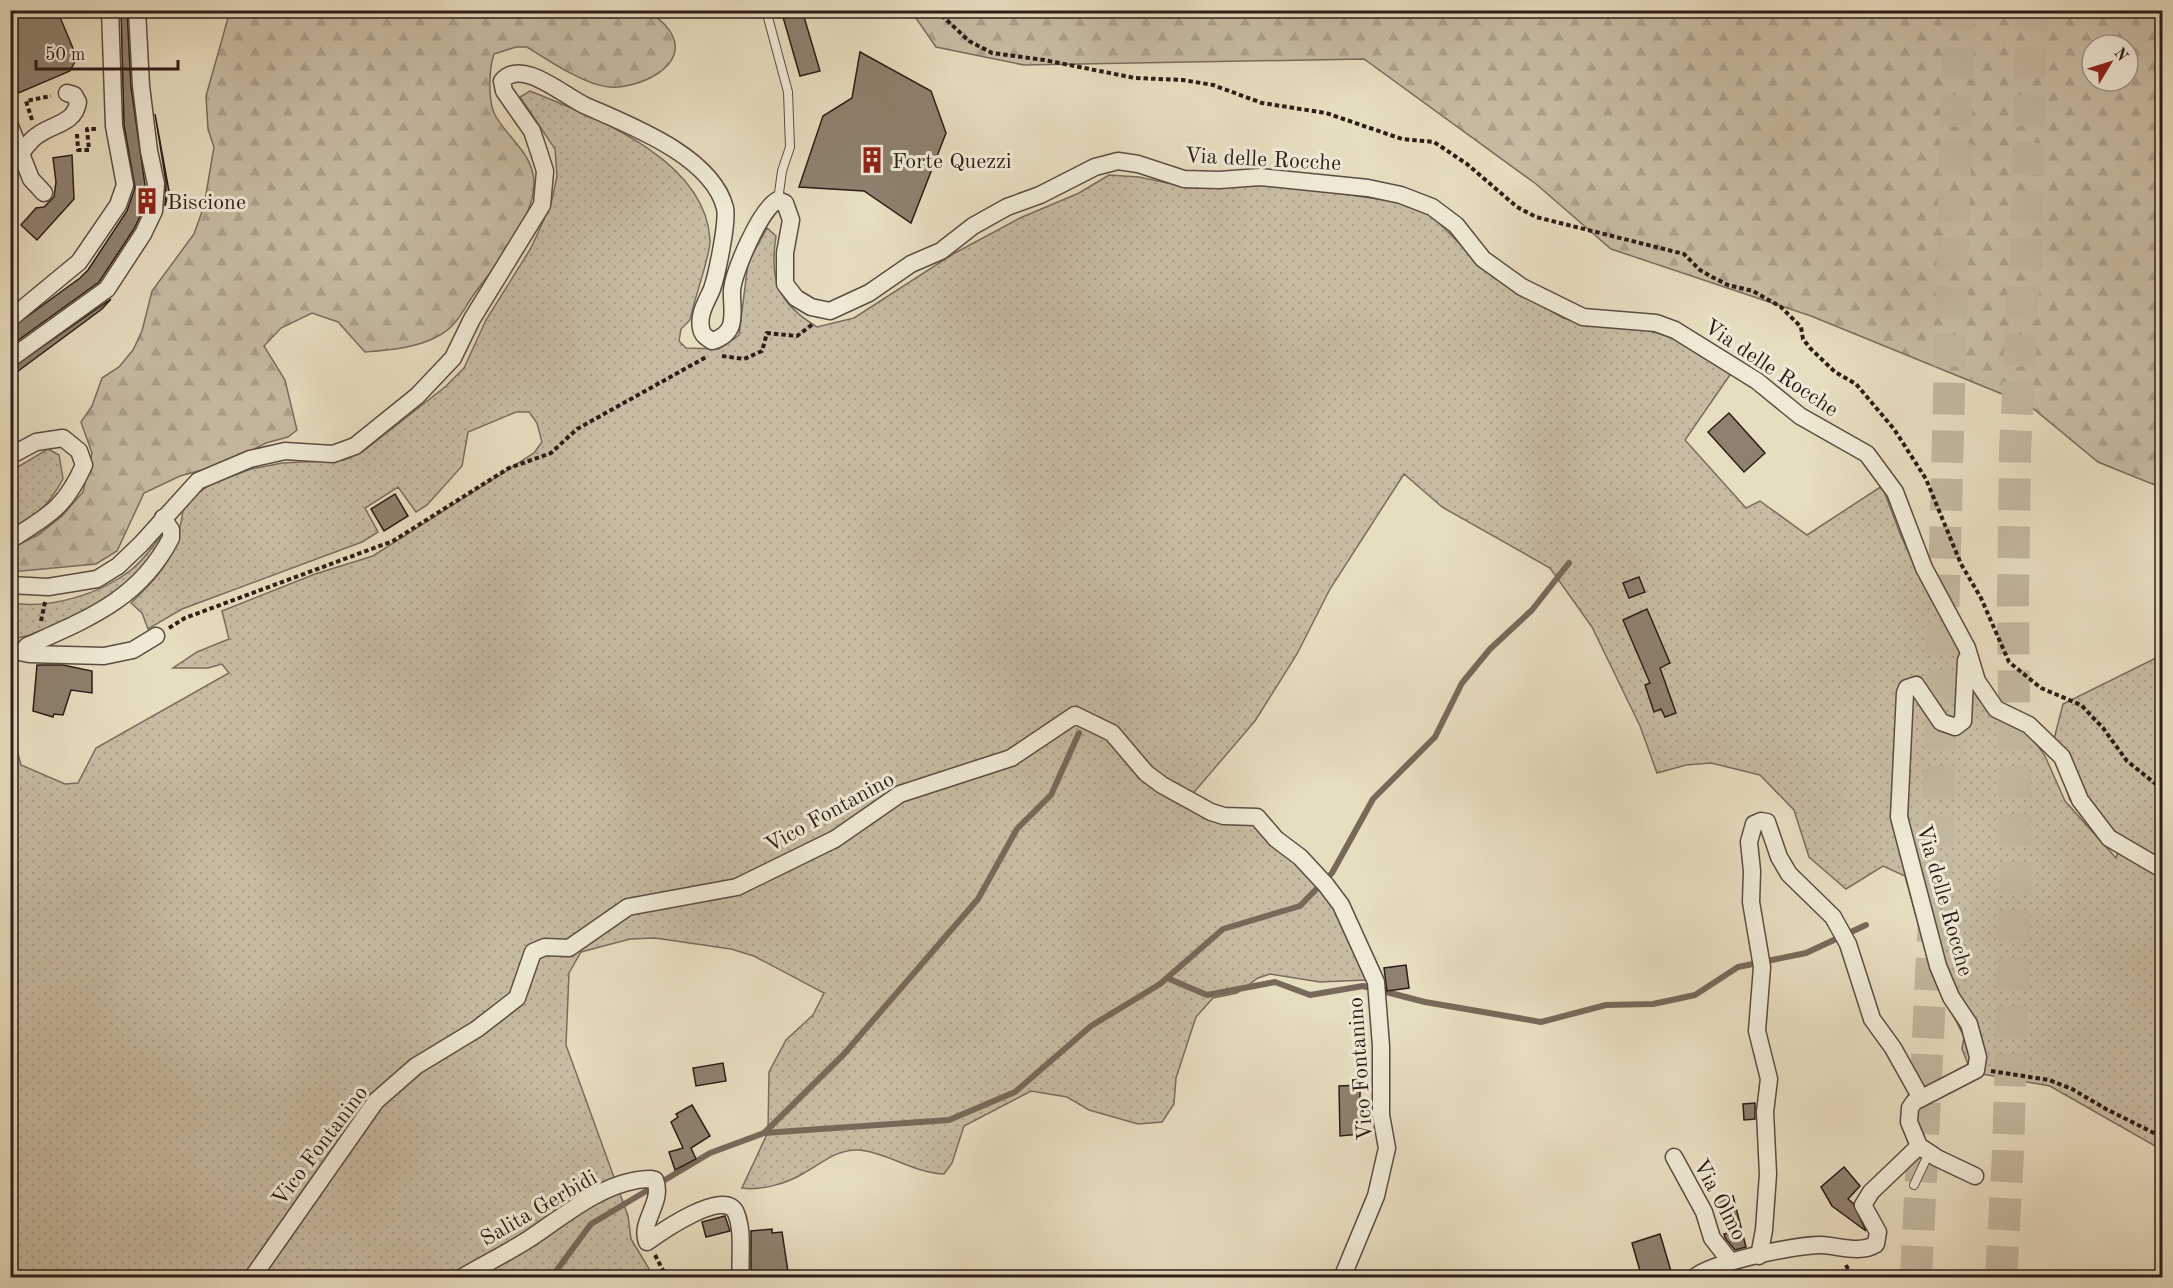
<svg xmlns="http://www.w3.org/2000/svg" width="2173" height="1288" viewBox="0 0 2173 1288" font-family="'Old Standard TT',serif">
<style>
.green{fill:url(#green-dots);stroke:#7a6c5e;stroke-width:1.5}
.forest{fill:url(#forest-firs);stroke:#7a6c5e;stroke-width:1.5;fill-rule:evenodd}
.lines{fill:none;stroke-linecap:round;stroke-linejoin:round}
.stream{stroke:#77695a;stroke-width:6}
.building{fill:#8e816f;stroke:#2d1d18;stroke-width:1.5}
.highway-tunnel{stroke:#c2b79e;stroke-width:32;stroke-dasharray:32 16;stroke-linecap:butt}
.lane-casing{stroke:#5c4d42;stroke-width:10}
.street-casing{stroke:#5c4d42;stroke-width:19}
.path{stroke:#2d1d18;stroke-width:4;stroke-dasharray:4.5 3;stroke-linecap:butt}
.lane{stroke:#efe9d5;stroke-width:8}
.street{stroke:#efe9d5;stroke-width:16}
.labels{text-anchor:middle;stroke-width:6;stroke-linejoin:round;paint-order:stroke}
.street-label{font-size:22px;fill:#2d1d18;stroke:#efe9d5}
.poi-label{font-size:22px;fill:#2d1d18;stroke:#efe9d5;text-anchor:start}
</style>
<defs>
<pattern id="green-dots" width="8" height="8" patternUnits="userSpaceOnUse" patternTransform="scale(1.5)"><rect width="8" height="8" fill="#c7bca3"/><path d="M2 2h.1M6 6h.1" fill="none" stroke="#aba18c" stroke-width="1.8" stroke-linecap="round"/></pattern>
<pattern id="forest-firs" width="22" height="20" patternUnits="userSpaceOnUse" patternTransform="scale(1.5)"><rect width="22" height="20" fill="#c7bca3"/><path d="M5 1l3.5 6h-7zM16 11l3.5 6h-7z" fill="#aba18c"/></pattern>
</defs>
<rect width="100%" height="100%" fill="#e7ddbf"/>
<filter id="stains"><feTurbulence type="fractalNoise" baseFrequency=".00333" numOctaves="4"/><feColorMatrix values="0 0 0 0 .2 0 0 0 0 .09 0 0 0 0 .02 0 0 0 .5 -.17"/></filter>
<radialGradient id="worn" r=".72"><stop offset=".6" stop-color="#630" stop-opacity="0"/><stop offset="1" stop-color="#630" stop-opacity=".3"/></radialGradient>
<g class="green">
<path d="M530 91C593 117 706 158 710 240 711 254 693 302 690 320L681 329 679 341 686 348 719 349 739 335 748 263 767 228 776 236C769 281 778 303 817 327L854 318 953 254 1020 218 1079 193 1109 175 1139 177 1191 188 1282 185 1398 202 1431 215 1493 277 1563 318 1590 325 1643 329 1671 337 1732 372 1685 440 1746 508 1760 501 1807 535 1882 486 1901 536 1921 579 1950 631 1977 697 1994 715 2028 731 2045 756 2065 801 2116 858 2119 849 2070 800 2052 747 2063 704 2162 655V1150L2050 1086 1971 1072 1962 1049 1964 1037 1931 970 1905 876 1883 866 1846 889 1809 857 1794 810 1760 775 1711 763 1686 765 1657 773 1640 726 1592 627 1550 568 1442 507 1404 474 1330 589 1297 654 1255 721 1183 805 1259 827 1316 881 1337 910 1366 980 1320 982 1270 974 1258 978 1237 993 1213 998 1196 1017 1176 1078 1174 1104 1162 1122 1138 1124 1089 1110 1067 1097 1031 1091 964 1126 952 1163 944 1174C914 1173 886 1152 859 1150 837 1149 822 1163 804 1173 788 1183 761 1191 742 1188L768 1132 769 1072 786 1040 813 1015 824 993 754 956 731 949 655 938 630 939 581 952 569 973 566 1045 628 1216 631 1239 654 1277H11L10 724 21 765 65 784 78 783 96 748 229 673 222 664 208 668H173L197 652 229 639 222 611 315 574 373 556 534 453 542 442 537 423 529 412H516L468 432 462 466 427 505 416 512 398 487 365 508 378 532 362 542 182 609 148 629 142 613 131 603C167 568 178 554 184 503L211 484 251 469 282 463 344 460 362 452 445 387 464 368 486 320 531 248 551 204 557 176 555 149 520 97Z"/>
<path d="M48 449 59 455 63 479C48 506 38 515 11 529V471Z"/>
<path d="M162 535 165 540C156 552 148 566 138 577 113 605 46 634 11 639L10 603C50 609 99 595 131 570 143 561 152 547 162 535Z"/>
</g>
<g class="forest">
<path d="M648 10C656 17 666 23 671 33 691 67 636 89 610 87 586 86 548 60 527 47H516L494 54C489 68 488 99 494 113 504 134 528 149 533 174 541 214 494 266 472 297 462 312 456 326 440 335 418 348 390 350 365 352L338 322 312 313 281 328 264 346 285 380 297 430 288 437 266 443 224 464 180 476 144 493 117 551 96 564 11 572V548L38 535 62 516 83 492 92 453 81 422 92 406 102 378 119 367 133 350 142 331 152 291 194 234 204 206 214 147 208 129 206 96 230 11Z"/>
<path d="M911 11H2162V488L2098 462 2029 405 1811 316 1611 249 1536 184 1364 59 1024 65 936 47ZM2092 45H2128V81H2092Z"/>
</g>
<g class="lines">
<g class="stream">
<polyline points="1167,978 1207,995 1275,982 1310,995 1363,986 1425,1002 1541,1022 1606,1005 1653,1004 1695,995 1738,967 1806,953 1866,925"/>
<polyline points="764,1133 949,1120 1015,1092 1091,1026 1160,984 1223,929 1300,906 1332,873 1373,799 1435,737 1462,683 1490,649 1532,610 1569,563"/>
<polyline points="551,1278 591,1224 710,1153 764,1133 844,1054 978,899 1017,829 1051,795 1079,733"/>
</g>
</g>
<g class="building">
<polygon points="22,10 57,10 77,58 70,71 16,94 10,82 10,16"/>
<polygon points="121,10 127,10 131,87 145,185 144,208 134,229 99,282 10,346 10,329 80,278 88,270 127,211 135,188 124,125"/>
<polygon points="781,10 802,10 820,71 800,76"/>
<polygon points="860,52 931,91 946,133 911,223 864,191 799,187 823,116 852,98"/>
<polygon points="155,114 169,191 165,206 166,182"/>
<polygon points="72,155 74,199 37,240 21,225 36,208 44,207 54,197 56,182 53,158"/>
<polygon points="111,299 102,309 10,377 10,369"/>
<polygon points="1729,413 1765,453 1744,472 1708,432"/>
<polygon points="395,494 408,516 384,531 371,509"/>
<polygon points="1639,577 1645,592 1629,598 1623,583"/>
<polygon points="1647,609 1670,663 1660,668 1676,713 1665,717 1661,709 1654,712 1645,685 1650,683 1623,620"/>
<polygon points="37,665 63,665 92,671 92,693 71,690 63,715 54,714 53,717 33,711"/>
<polygon points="1406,965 1409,988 1387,991 1384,968"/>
<polygon points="723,1063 726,1081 696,1086 693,1068"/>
<polygon points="1360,1085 1360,1134 1340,1136 1339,1086"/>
<polygon points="1755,1103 1755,1119 1744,1120 1743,1104"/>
<polygon points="692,1105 710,1136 691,1148 696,1159 675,1170 669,1152 683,1148 671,1122 678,1117 676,1114"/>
<polygon points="1844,1167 1860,1186 1848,1199 1853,1203 1866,1231 1832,1206 1821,1187"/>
<polygon points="1733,1196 1746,1247 1735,1250 1725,1238 1724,1234 1728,1233 1717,1201"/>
<polygon points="725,1216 730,1231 706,1237 702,1222"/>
<polygon points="772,1229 772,1233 782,1232 789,1278 751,1278 751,1231"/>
<polygon points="1660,1234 1673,1278 1642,1278 1632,1243"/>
</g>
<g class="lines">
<g class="highway-tunnel">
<polyline points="1916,1278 1937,856 1959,10"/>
<polyline points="2001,1278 2008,1153 2016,888 2013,599 2015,451 2026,241 2032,10"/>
</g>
<defs>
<g id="lane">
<polyline points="766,10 788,92 790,147 782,171 778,200"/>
<polyline points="1914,1185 1929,1153"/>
</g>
<g id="street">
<polyline points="10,126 31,179 44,193"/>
<path d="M21 153C26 147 31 139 38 135 52 124 75 124 78 102L74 95 67 93"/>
<polyline points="10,319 79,262 118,205 125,185 114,126 110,10"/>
<polyline points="10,359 107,289 143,234 154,211 156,184 149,151 141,86 137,10"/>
<path d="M10 456 36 442 63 438 79 451 84 465C65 508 48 516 10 540"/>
<path d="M10 585 48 587 97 579 118 566 141 544 198 481 250 459 285 451 333 454 355 446 417 396 453 358 472 319 542 205 545 171 539 152 532 131 504 91 502 81C522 57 565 97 586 106 629 125 712 156 725 208 728 222 717 274 712 289 707 301 698 314 701 328 702 335 706 337 712 341 740 333 731 311 732 290 734 271 760 209 778 200L785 203 791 220 785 253V284L796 298 811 307 830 311 869 293 911 264 941 251 973 226 1007 207 1040 195 1095 167 1118 161 1138 164 1184 179 1219 180 1260 177 1368 188 1401 195 1432 207 1456 225 1483 259 1522 287 1583 317 1656 323 1675 330 1757 381 1800 416 1867 454 1895 492 1924 568 1967 648 1977 681 1996 709 2029 725 2062 757 2080 800 2109 838 2162 869"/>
<polyline points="10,650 29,654 104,656 133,650 156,636"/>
<path d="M23 651 27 646C87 619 139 600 171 538V530L163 518"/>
<polyline points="1966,660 1963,721 1955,727 1941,722 1916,685 1907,688 1905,693 1899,817 1938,966 1951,997 1969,1024 1978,1057 1976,1070 1914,1102 1910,1108 1909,1122 1919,1146 1937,1158 1975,1176"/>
<polyline points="1674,1157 1704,1212 1712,1238 1730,1261"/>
<polyline points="1759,1256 1764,1230 1768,1174 1765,1112 1769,1079 1757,1031 1762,967 1751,902 1752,871 1749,842 1754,824 1761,821 1767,822 1779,857 1789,874 1833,917 1848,944 1872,1019 1893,1048 1921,1098"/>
<polyline points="252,1278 376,1101 416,1066 477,1029 517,998 533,952 545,947 569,948 628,907 737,887 835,839 900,794 1011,758 1075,715 1112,733 1146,773 1162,785 1211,812 1224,816 1257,817 1276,839 1300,857 1326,885 1341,905 1376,982 1381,1046 1381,1115 1387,1148 1376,1196 1342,1278"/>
<path d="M461 1278C483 1265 507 1253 529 1239 564 1216 606 1179 651 1179L655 1180C664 1202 639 1222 647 1242 661 1232 725 1187 736 1213 744 1233 739 1257 741 1278"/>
<path d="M1694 1278C1708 1263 1800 1244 1822 1245 1839 1246 1861 1254 1876 1244L1878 1232 1863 1205 1871 1192 1919 1146"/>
</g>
</defs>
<use href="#lane" class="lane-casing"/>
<use href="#street" class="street-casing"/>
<g class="path">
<polyline points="936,10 969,41 992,53 1044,60 1135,78 1183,80 1213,85 1262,103 1326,113 1402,139 1434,142 1467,164 1517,207 1536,217 1684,254 1700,270 1712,277 1728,285 1753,291 1781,307 1801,327 1803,339 1810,348 1835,372 1856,384 1894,429 1926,479 1961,564 1981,598 2009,662 2041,688 2081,705 2103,728 2127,761 2162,789"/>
<polyline points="32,120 26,101 51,96"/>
<polyline points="77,134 78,150 89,150 87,129 97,129"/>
<polyline points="722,356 744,359 762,351 767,333 797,336 813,324"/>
<polyline points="41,621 45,602"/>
<polyline points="169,628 185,618 393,541 509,468 551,453 577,429 708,356"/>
<polyline points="1991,1071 2049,1080 2072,1089 2106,1109 2162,1137"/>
<polyline points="655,1255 667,1278"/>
<polyline points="1846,1265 1852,1278"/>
</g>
<use href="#lane" class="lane"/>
<use href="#street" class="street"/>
</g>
<defs>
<symbol id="building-bare" viewBox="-9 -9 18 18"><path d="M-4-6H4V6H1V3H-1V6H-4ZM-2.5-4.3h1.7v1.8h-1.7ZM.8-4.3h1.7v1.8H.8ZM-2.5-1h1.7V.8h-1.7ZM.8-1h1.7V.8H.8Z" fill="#8f2418" stroke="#efe9d5" stroke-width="2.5" paint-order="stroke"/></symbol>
</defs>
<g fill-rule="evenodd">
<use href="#building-bare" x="853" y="141" width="38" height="38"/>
<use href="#building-bare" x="128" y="182" width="38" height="38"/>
</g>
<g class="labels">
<g class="street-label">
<text transform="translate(1263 158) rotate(3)" y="8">Via delle Rocche</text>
<text transform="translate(1772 367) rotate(34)" y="8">Via delle Rocche</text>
<text transform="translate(829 811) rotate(-29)" y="8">Vico Fontanino</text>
<text transform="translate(1946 900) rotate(74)" y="8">Via delle Rocche</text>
<text transform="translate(1359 1069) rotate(-94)" y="8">Vico Fontanino</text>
<text transform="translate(319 1145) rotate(-53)" y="8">Vico Fontanino</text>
<text transform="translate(1721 1199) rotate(62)" y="8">Via Olmo</text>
<text transform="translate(538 1207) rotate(-30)" y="8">Salita Gerbidi</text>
</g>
<g class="poi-label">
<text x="892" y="168">Forte Quezzi</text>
<text x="167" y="209">Biscione</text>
</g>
</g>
<rect width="2173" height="1288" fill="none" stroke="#e7ddbf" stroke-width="36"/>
<rect x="12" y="12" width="2149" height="1264" fill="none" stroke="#2d1d18" stroke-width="3"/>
<rect x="18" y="18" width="2137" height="1252" fill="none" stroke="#2d1d18" stroke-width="1.5"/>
<g transform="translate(2110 63) rotate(52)"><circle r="28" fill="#efe9d5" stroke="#a19789" stroke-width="1.5"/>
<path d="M0-4.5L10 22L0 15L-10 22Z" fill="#8f2418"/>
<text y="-9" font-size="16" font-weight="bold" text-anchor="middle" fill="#2d1d18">N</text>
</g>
<path d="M36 60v9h142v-9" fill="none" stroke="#2d1d18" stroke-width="3"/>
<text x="45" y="60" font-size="18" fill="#2d1d18" stroke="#efe9d5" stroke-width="4.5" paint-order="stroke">50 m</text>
<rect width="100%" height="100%" filter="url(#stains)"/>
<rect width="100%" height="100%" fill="url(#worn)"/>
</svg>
